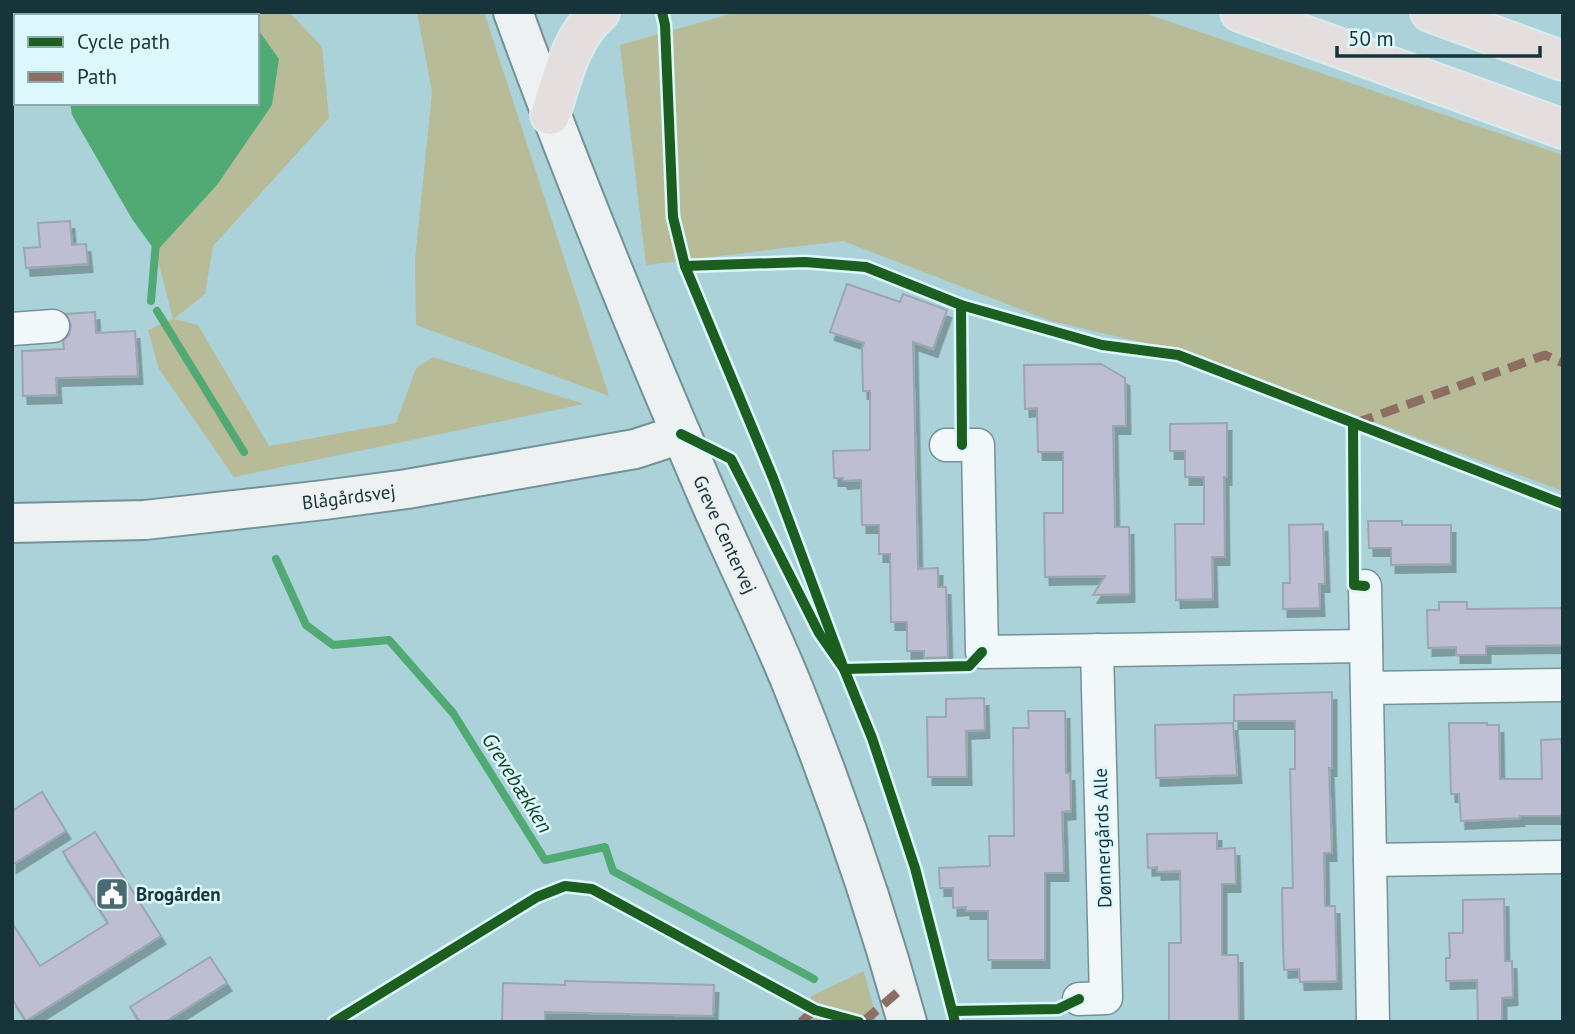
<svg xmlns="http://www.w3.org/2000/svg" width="1575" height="1034" viewBox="0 0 1575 1034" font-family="'PT Sans',sans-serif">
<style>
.green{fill:#b8bb97}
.water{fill:#51a974}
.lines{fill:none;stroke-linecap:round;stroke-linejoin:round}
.stream{stroke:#51a974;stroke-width:8}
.building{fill:#bdbed1;stroke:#9ca6b0;stroke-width:2;filter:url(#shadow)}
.street-casing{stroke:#729297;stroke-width:35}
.secondary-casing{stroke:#729297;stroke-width:42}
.highway-casing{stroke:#d9ebed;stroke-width:42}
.street{stroke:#f2f8f9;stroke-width:32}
.secondary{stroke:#eef1f1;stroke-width:38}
.highway{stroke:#e4dfde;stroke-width:38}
.quiet{stroke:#8d6e63;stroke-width:9;stroke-dasharray:18 9;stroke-linecap:butt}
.cycleway-casing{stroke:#ddf8fd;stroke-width:15}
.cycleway{stroke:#1b5e20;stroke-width:10}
.labels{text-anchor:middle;stroke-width:5;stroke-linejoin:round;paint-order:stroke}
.street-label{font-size:19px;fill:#163439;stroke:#ddf8fd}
.poi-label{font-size:19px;font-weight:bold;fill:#163439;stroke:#ddf8fd;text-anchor:start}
.water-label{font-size:21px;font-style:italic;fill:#153f1e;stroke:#ddf8fd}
</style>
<defs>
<filter id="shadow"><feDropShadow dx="4.5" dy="8" stdDeviation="0" flood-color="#0004"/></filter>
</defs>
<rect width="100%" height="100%" fill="#aad2d8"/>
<g class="green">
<polygon points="246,12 289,12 322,47 329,118 213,246 205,294 174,319 198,325 269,446 396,423 416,368 433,357 584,404 234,477 159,369 148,330 173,319 156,252 217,185 272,105 279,59 257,28 257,16 248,16"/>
<polygon points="417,12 484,12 609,396 416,325 415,260 432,92"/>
<polygon points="737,12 1141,12 1563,155 1563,491 1183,352 1051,321 843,241 646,265 620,45"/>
<polygon points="864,971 877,1022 812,1022 811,996"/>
</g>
<g class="water">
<polygon points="52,12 246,12 248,16 53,16"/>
<polygon points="257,28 279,59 272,105 217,185 156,252 132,219 72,115 70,103 257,103"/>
</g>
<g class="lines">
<g class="stream">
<polyline points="151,301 156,242"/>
<polyline points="157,311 244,452"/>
<polyline points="276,559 306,625 333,645 389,640 453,713 545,860 605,847 613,871 814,979"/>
</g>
</g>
<g class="building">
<polygon points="70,221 72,245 86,244 88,264 26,268 24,248 40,247 38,223"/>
<polygon points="847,284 900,302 903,294 947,310 933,349 913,342 918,569 938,568 938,587 946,587 948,657 924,658 924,651 907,651 907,622 891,622 890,554 879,554 879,525 862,525 861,480 843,481 843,478 834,478 833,451 870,450 870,391 863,391 862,348 864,343 830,332"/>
<polygon points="95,312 96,333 135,331 138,376 56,378 57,395 23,396 22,351 64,349 63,341 69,335 71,325 66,314"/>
<polygon points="1101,364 1125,378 1126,426 1113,426 1115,527 1129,527 1130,594 1093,595 1105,576 1045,577 1044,513 1063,513 1063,452 1038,452 1037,408 1025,409 1024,365"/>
<polygon points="1227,423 1227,477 1224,477 1225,557 1212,557 1213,599 1176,600 1175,524 1204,524 1204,477 1185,477 1185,451 1170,451 1170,424"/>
<polygon points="1368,521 1402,521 1402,525 1451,525 1451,564 1391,565 1391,548 1369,548"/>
<polygon points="1323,524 1325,584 1319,584 1320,608 1283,609 1283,583 1290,583 1289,525"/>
<polygon points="1439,602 1467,602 1467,609 1563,608 1563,645 1486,646 1486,655 1456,655 1456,647 1428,648 1427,610 1439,610"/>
<polygon points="1332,692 1332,768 1329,768 1332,853 1324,853 1325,906 1335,906 1337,981 1300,982 1299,969 1284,970 1283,945 1282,888 1293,888 1290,769 1295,769 1295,721 1234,721 1234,695"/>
<polygon points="984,698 985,730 966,731 967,777 928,777 927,717 946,717 946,699"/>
<polygon points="1028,711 1065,711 1066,773 1070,773 1071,811 1062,812 1064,873 1045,873 1045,960 988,960 988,911 966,911 966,907 953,908 953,888 940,888 939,868 990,866 989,836 1014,836 1013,728 1029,728"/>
<polygon points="1233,723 1237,775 1156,778 1155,725"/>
<polygon points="1449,723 1487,723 1487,725 1499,725 1500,779 1542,779 1541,740 1561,739 1563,752 1563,816 1520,816 1520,818 1461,821 1459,794 1451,794"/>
<polygon points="42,792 66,831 12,865 12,811"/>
<polygon points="95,832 161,936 26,1021 12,999 12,923 40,966 108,923 63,852"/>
<polygon points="1217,833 1217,849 1235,848 1236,884 1222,884 1222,955 1238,955 1239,1022 1169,1022 1169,943 1181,943 1180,871 1157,872 1157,867 1148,868 1147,834"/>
<polygon points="1504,899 1505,961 1512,961 1513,997 1502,998 1502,1022 1478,1022 1477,980 1446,981 1446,958 1450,958 1449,933 1463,933 1463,900"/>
<polygon points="210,957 227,983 165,1022 140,1022 130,1007"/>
<polygon points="565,981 714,985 713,1016 545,1012 545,1022 502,1022 503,983 565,985"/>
</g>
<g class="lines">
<defs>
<g id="street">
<polyline points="12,329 53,326"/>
<polyline points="946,445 978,445 982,652 1366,646"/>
<polyline points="1365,586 1373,1022"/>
<polyline points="1367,688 1563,685"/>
<polyline points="1370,860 1563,857"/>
<polyline points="1079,999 1106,998 1097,650"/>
</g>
<g id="secondary">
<path id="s1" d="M513 12C571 171 635 327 702 483 730 549 763 614 791 682 836 793 875 906 907 1022"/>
<path id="s2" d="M12 523 145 520 324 500 407 489 635 449 681 434"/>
</g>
<g id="highway">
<polyline points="1240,12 1563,129"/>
<polyline points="1430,12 1563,61"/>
<path d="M550 115C562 80 570 37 600 12"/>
</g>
</defs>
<use href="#street" class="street-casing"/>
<use href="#secondary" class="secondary-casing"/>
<use href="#highway" class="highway-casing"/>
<use href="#street" class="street"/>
<use href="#secondary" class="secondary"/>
<use href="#highway" class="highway"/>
<g class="quiet">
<polyline points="1356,423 1545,355 1563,363"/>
<polyline points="801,1022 815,1010"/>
<polyline points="863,1022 899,991"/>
</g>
<defs>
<g id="cycleway">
<polyline points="662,12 665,25 673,217 685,266 773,478 844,669 872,738 915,868 955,1022"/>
<polyline points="685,266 805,262 866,267 961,305 1102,345 1178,355 1563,504"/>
<polyline points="961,305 962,445"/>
<polyline points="1353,423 1354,585 1365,586"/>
<polyline points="681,434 731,459 819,633 844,669 969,666 982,652"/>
<polyline points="953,1011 1058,1009 1079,999"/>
<polyline points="334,1022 537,897 565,886 592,889 815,1010 859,1022"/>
</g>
</defs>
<use href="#cycleway" class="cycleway-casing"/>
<use href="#cycleway" class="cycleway"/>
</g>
<defs>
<symbol id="civic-square" viewBox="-11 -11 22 22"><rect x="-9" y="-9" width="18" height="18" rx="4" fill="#4a6b71" stroke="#ddf8fd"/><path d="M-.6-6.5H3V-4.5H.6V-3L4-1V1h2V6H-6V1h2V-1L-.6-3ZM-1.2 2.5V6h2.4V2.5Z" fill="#fff"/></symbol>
</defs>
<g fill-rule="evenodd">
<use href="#civic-square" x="93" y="875" width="38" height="38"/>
</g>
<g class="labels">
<g class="street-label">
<text dy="7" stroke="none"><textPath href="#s2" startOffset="338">Blågårdsvej</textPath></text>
<text dy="7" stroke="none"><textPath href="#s1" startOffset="564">Greve Centervej</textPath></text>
<text transform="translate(1102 838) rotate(-92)" y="7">Dønnergårds Alle</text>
</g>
<g class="poi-label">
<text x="136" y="901">Brogården</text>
</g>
<g class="water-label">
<text transform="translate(517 783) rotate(58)" y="7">Grevebækken</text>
</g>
</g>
<rect width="1575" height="1034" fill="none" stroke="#163439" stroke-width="28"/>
<rect x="14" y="14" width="245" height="91" fill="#ddf8fd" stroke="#8daaaf" stroke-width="2"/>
<rect x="28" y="37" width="35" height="10" fill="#1b5e20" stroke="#8daaaf" stroke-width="2"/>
<text x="77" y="49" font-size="21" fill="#163439">Cycle path</text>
<rect x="28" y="72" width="35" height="10" fill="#8d6e63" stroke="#8daaaf" stroke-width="2"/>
<text x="77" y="84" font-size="21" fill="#163439">Path</text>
<path d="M1337 46v10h203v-10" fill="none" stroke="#163439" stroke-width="3.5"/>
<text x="1348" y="46" font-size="21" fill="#163439" stroke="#ddf8fd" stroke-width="5" paint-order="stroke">50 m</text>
</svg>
